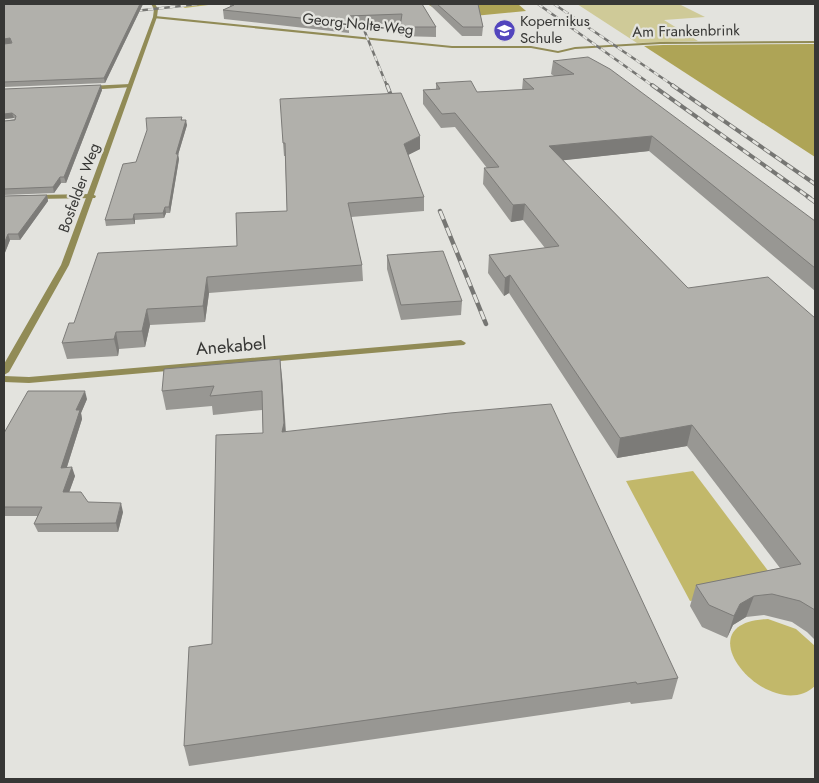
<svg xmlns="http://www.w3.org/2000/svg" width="819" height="783" viewBox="0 0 819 783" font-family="Jost,sans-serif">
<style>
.green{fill:#cfca98}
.forest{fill:#aea456}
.water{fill:#c2b86a}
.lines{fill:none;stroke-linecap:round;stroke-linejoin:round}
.stream{fill:#c2b86a;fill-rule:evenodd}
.minor{fill:#918b56;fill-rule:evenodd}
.tertiary{fill:#918b56;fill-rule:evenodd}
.rail-far2-casing{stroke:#767673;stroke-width:2.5}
.rail-far1-casing{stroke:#767673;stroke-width:4}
.rail-casing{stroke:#767673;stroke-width:4.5}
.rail-far2{stroke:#e3e3de;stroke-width:2;stroke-dasharray:5.5;stroke-linecap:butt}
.rail-far1{stroke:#e3e3de;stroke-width:2.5;stroke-dasharray:7;stroke-linecap:butt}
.rail{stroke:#e3e3de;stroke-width:3;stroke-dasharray:9;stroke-linecap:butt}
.wall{fill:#989793}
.shaded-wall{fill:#7c7b78}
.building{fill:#b1b0ab;stroke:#7c7b78}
.labels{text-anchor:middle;stroke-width:4.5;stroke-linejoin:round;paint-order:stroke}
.far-poi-label{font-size:15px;fill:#373735;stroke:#e3e3de;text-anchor:start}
.far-street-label{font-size:15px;fill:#373735;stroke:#e3e3de}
.street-label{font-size:18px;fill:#373735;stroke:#e3e3de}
</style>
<rect width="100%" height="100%" fill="#e3e3de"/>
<polygon class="green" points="577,4 679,4 705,17 664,20 698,41 637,43"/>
<g class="forest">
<polygon points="427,4 518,4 526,11 453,18"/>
<polygon points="815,44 815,157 644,46 663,45"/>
</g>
<g class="water">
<polygon points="693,471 778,584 690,601 626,481"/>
<path d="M768 619 796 629 815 646V686C771 727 678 622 768 619Z"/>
</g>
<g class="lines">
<polygon class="stream" points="207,4 216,4 185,8 183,7"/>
<g class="minor">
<polygon points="155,16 452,46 531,46 558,51 575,47 660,42 815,41 815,43 660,44 575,49 558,53 531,48 452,48 153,18"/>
<polygon points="130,84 132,85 132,87 88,90 85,88 88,86"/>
<polygon points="92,194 96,196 95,198 35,199 31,197 35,195"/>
<polygon points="461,340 466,343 464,345 29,383 4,382 4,376 29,377"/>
</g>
<polygon class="tertiary" points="151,4 155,4 158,9 157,17 69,265 9,372 4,375 4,364 61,265 153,17 154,9"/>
<defs>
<g id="rail-far2">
<polyline points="358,4 358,15 387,86"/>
<polyline points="538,4 653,86"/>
<polyline points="554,4 674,86"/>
<polyline points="126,12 199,4"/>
</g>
<g id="rail-far1">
<polyline points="387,85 395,106"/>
<polyline points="652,85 810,198"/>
<polyline points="672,85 815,184"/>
</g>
<g id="rail">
<polyline points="808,197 815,202"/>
<polyline points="440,211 486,324"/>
</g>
</defs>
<use href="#rail-far2" class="rail-far2-casing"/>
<use href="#rail-far1" class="rail-far1-casing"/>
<use href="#rail" class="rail-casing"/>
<use href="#rail-far2" class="rail-far2"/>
<use href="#rail-far1" class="rail-far1"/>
<use href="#rail" class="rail"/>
</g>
<g class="wall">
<polygon points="4,4 143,4 105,83 4,87"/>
<polygon points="230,4 422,4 436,27 436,37 400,36 401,23 349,25 349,33 224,19 223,10 230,7"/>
<polygon points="429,4 478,4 483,27 482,36 462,36"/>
<polygon points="553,61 815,221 815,291 649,151 563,160 688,288 815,318 815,640 807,632 792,622 764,615 746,617 733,625 727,638 702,627 690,606 696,585 780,568 687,446 617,458 509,293 504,296 488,273 489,255 545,248 523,220 511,222 483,184 484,168 487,168 455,127 441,128 423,104 423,90 436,89 436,83 477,92 522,90 523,79 554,76 551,74"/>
<polygon points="4,89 102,90 66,183 61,183 54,193 4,195 4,121 15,119 14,118 4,119"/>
<polygon points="182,117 182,120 187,125 178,155 179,159 170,213 166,213 164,218 135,220 135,224 106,226 105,220"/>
<polygon points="283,143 420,149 408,155 424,197 424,211 351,217 362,265 363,281 209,293 205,322 150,325 145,347 119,349 118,356 67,359 62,343 74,323 237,246 287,211 285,156 284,156"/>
<polygon points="47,195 48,201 20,240 10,240 4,255 4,196"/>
<polygon points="387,255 462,301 461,315 401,320 387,269"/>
<polygon points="282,377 286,431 678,678 672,699 631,704 630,702 189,766 184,746 212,644 263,433 262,410 213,415 212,406 166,410 162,391"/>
<polygon points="87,399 81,413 82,419 67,467 75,476 69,492 88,502 123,512 118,532 38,532 34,524 38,516 5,516 4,518 4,433"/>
</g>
<g class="shaded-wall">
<polygon points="140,4 143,4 105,83 104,78"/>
<polygon points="10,38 11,43 4,44 4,39"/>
<polygon points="101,85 102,90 66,183 64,177"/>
<polygon points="12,113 14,118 4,119 4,114"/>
<polygon points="186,120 187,125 178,155 179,159 170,213 169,207 176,154"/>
<polygon points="420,136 420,149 404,157 404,144"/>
<polygon points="652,136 649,151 548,162 549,146"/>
<polygon points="60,177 61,183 54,193 53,187"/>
<polygon points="47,195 48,201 20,240 18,234"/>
<polygon points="525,204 523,220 511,222 513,205"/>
<polygon points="165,207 166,213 164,218 163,213"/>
<polygon points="134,214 135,220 135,224 133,219"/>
<polygon points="8,234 10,240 4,255 4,244"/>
<polygon points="510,275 509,293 504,296 505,278"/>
<polygon points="207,277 209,293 205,322 203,306"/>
<polygon points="147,309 150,325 145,347 142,331"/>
<polygon points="116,332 119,349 118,356 114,339"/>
<polygon points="280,359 282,377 286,442 282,432"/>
<polygon points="85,391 87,399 81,413 82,419 64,476 61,468 76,410"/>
<polygon points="692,425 687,446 617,458 620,438"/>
<polygon points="72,467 75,476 66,501 63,492"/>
<polygon points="121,503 123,512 118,532 116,523"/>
<polygon points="754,596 746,617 733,625 727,638 734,616 740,604"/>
</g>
<g class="building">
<polygon points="4,4 140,4 104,78 4,82 4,44 12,43 10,38 4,39"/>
<polygon points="230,4 422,4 436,27 400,27 402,14 348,16 349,23 223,10 234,5"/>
<polygon points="437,4 478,4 483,27 463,27"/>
<polygon points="588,57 610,69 815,221 815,268 652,136 549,146 688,288 768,277 815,318 815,610 800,601 772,594 754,596 740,604 734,616 709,605 696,585 801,564 692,425 620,438 510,275 505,278 489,255 559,246 525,204 513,205 484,168 499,167 455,113 442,114 423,90 440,89 436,83 471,81 477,92 534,89 523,79 574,74 553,61"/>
<polygon points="101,85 64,177 60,177 53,187 4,189 4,121 15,120 16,116 12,113 4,114 4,89"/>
<polygon points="401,93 420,136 404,144 424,197 348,203 362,265 207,277 203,306 147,309 142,331 116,332 114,339 62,343 69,323 74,323 98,253 237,246 236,213 287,211 285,143 283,143 280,99"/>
<polygon points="182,117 181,120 186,120 176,154 178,154 169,207 165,207 163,213 134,214 133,219 105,220 123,164 136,162 147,130 146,118"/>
<polygon points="47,195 18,234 8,234 4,244 4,196"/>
<polygon points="443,251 462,301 401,305 387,255"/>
<polygon points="280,359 284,423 282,432 450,413 551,404 678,678 637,684 636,682 184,746 189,647 212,644 216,435 263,433 262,391 210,396 214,386 162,391 164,369"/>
<polygon points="28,391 85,391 76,410 80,410 61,468 72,467 63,492 81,492 88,502 121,503 116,523 34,524 42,507 4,507 4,433"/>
</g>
<defs>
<symbol id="school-disc" viewBox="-11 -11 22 22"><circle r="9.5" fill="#5245bd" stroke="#e3e3de"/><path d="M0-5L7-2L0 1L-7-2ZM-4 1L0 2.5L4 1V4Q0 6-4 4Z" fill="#fff"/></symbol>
</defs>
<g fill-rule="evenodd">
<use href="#school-disc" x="492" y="18" width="25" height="25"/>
</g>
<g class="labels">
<g class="far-poi-label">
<text x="520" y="26">Kopernikus<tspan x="520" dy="17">Schule</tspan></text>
</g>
<g class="far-street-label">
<text transform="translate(358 24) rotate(6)" y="5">Georg-Nolte-Weg</text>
<text transform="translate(686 31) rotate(-1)" y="5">Am Frankenbrink</text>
<text transform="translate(79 188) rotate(-70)" y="5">Bosfelder Weg</text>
</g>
<g class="street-label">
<text transform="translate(231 346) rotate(-5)" y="6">Anekabel</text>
</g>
</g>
<rect width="819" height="783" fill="none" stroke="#373735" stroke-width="10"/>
</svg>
